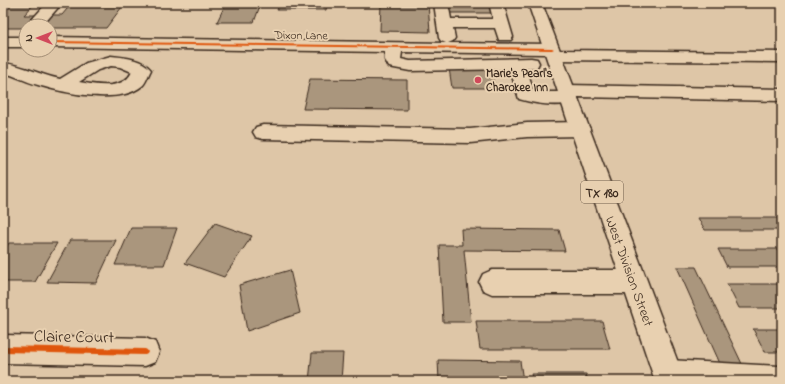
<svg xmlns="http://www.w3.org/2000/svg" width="785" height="384" viewBox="0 0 785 384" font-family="'Indie Flower',sans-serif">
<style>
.building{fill:#aa967d;stroke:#3b2a1e}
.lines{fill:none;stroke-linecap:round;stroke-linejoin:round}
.minor-casing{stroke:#3b2a1e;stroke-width:3}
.major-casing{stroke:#3b2a1e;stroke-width:3}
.minor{fill:#e8d0b0;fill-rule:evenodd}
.major{fill:#e8d0b0;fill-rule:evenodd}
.cycleway-casing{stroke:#e8d0b0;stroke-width:3}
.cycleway{fill:#df570d;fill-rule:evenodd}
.poi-dot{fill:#d1495b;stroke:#e8d0b0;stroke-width:1.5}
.labels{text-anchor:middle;stroke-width:4;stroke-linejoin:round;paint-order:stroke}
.far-street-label{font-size:12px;fill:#3b2a1e;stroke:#e8d0b0}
.far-poi-label{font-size:12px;font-weight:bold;fill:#3b2a1e;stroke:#e8d0b0;text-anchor:start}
.shield{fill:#e8d0b0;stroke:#6f5c4a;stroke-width:1}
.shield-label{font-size:13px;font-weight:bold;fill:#3b2a1e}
.street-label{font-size:14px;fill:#3b2a1e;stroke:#e8d0b0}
.near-street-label{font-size:17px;fill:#3b2a1e;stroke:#e8d0b0}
</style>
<rect width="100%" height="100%" fill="#dec6a7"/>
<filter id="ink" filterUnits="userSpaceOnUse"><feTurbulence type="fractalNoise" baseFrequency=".025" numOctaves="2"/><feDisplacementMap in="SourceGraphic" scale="8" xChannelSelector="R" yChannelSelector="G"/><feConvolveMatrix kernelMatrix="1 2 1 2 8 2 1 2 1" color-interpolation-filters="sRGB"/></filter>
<g filter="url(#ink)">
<g class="building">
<polygon points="3,3 35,3 24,15 35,15 23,28 3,28"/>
<polygon points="72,3 125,3 106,28 50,28 50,26 40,26 50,15 62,15"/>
<polygon points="226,3 261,3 254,22 217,22"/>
<polygon points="280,3 327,3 326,10 277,10"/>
<polygon points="381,3 428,3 430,32 380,31"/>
<polygon points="443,3 488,3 491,13 445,13"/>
<polygon points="449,68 490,68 495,88 452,88"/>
<polygon points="310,79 407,80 407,110 303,109"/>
<polygon points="698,218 782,218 782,230 705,230"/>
<polygon points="215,223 252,236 224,277 185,263"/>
<polygon points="131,228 177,228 164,265 115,265"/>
<polygon points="461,229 559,230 565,251 464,250 471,322 443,322 439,245 462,245"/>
<polygon points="70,240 116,240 96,283 47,282"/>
<polygon points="9,243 57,243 35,282 3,282 3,252"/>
<polygon points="718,249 782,249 782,267 727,267"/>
<polygon points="677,267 696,267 744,368 722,368"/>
<polygon points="290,270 300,313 247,331 239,285"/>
<polygon points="727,284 782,284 782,308 739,308"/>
<polygon points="476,321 602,321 610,349 480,349"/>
<polygon points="753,329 782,329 782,352 765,352"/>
<polygon points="312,353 343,353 341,381 309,381"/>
<polygon points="438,360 520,361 523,381 439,381"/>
<polygon points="531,374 586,374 588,381 533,381"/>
</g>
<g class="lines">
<defs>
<g id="minor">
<polygon points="47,3 62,3 42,26 26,26"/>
<path d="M434 3H448L451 19H493L489 3H503L513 37 511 40H499L495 28H453L455 38 453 41 448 43 552 44 558 46 559 50 782 52V62L554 60 548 59 546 54 402 52 401 59 410 61 531 58 537 59 539 63 537 67 527 68 533 91 536 92H559L561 87 567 85 782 89V101L578 97 575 102C557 107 536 104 519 99L510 69 410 71 389 67 385 60V52L50 47V37L446 43 441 41 439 38Z"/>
<rect x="3" y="37" width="23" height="10"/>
<path d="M111 56C123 57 143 59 151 70 148 75 146 83 142 86 119 105 64 93 38 85 26 82 15 75 3 73V63C23 65 40 75 60 79L86 63ZM111 66 120 67 132 72C123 91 96 85 79 82L98 70Z"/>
<polygon points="580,122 587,124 590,129 587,134 580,136 527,137 470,143 263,139 256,137 253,132 256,127 263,125 470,129 527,123"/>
<polygon points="492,270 634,270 643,274 647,282 643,290 634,294 492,294 483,290 479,282 483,274"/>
<polygon points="3,335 145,338 155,342 159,352 155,362 145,366 3,363"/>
<polygon points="668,360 779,366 782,368 782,381 656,381 653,375 658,365"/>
</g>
<polygon id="major" points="528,3 542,3 685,381 655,381"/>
</defs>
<use href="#minor" class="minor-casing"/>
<use href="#major" class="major-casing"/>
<use href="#minor" class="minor"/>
<use href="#major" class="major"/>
<defs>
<g id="cycleway">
<polygon points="50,41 552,48 554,49 552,50 50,43"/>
<polygon points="3,346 145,349 147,350 148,352 147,354 145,355 3,352"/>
</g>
</defs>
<use href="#cycleway" class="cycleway-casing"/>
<use href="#cycleway" class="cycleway"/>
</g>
</g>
<circle class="poi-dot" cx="478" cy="80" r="4"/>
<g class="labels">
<g class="far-street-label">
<text transform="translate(301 35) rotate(1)" y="4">Dixon Lane</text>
</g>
<g class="far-poi-label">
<text x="486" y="77">Marie's Pearl's<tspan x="486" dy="14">Charokee Inn</tspan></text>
</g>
<rect class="shield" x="581" y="181" width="42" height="22" rx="3"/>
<g class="shield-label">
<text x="602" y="197">TX 180</text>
</g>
<g class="street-label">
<text transform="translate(630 271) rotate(70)" y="5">West Division Street</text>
</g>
<g class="near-street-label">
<text transform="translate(74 336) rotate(1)" y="6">Claire Court</text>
</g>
</g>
<rect width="785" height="384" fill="none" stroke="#e8d0b0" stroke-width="16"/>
<rect x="8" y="8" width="769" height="368" fill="none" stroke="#3b2a1e" stroke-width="1.5" filter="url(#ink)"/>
<g transform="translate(38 38) rotate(270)"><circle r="19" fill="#e8d0b0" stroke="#a38e76"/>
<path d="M0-3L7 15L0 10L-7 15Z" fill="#d1495b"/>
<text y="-6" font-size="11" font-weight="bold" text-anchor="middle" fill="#3b2a1e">N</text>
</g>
</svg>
